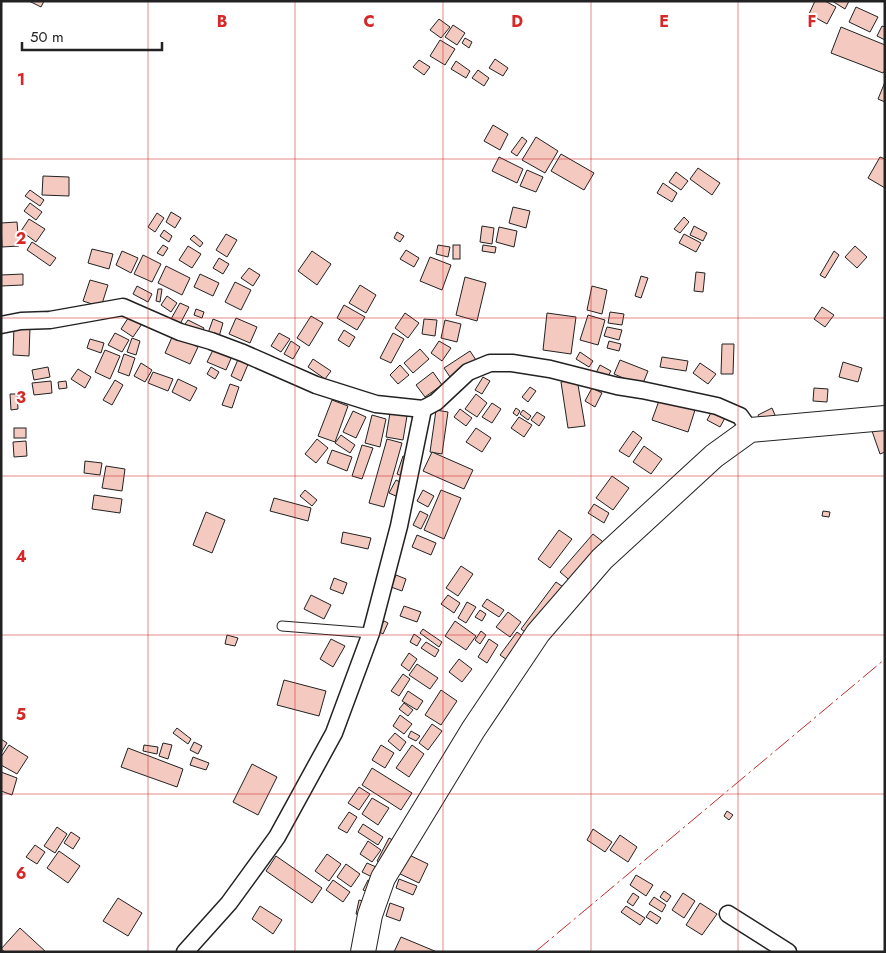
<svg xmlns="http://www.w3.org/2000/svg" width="886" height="953" viewBox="0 0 886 953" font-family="Jost,sans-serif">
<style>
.building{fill:#f3c9c0;stroke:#222}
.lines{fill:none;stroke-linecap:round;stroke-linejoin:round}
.lane-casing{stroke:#222;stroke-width:11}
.street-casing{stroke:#222;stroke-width:19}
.secondary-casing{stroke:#222;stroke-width:26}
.lane{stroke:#fff;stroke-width:9}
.street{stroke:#fff;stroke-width:16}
.secondary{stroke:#fff;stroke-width:24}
.power{stroke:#c62828;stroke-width:1;stroke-dasharray:18 4 2.5 4;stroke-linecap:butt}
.grid{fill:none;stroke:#d62828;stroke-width:1;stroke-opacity:0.55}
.grid-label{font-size:16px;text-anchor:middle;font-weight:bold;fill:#d62828;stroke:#fff;stroke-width:4;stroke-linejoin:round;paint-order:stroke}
</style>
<rect width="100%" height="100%" fill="#fff"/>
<g class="building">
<polygon points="29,1 44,1 41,7"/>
<polygon points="815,1 825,1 836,7 827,24 809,14"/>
<polygon points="832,1 849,1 845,9"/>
<polygon points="856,7 878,17 870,32 849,22"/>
<polygon points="439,19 450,27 441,38 430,30"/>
<polygon points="453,25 465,33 457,45 445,37"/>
<polygon points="882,26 885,27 885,40 877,36"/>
<polygon points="841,27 885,45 885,70 883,73 831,53"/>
<polygon points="465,38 472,42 469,48 462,43"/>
<polygon points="440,40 455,49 445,65 430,56"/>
<polygon points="495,59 508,68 503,76 489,68"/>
<polygon points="419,60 430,67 424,75 413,67"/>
<polygon points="456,61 470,71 466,78 451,69"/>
<polygon points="478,70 489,78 484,86 472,78"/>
<polygon points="885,82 885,102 878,99"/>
<polygon points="493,125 508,134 500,150 484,141"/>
<polygon points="522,137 527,141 517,156 511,152"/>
<polygon points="536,137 558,151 545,173 522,160"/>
<polygon points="561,154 594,173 584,190 551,171"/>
<polygon points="499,157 523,169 517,183 492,171"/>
<polygon points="880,157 885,159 885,188 868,178"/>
<polygon points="698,168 720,183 712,195 690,179"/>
<polygon points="527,170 543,177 536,192 520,186"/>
<polygon points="676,172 688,181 681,190 669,182"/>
<polygon points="43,176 69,177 69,196 42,195"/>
<polygon points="663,183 677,193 672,202 657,193"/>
<polygon points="30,190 44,200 40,206 25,196"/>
<polygon points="30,203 42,212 36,220 24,211"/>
<polygon points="513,207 530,211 526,228 509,223"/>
<polygon points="171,212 181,218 175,228 166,222"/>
<polygon points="157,213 164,218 155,232 148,227"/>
<polygon points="684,217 689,222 680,233 674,229"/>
<polygon points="29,219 45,229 36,242 21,231"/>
<polygon points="17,222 19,246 2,247 1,223"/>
<polygon points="482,226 494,228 492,244 480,242"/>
<polygon points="694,226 707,233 703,241 690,235"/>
<polygon points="499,227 517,231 514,247 496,242"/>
<polygon points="164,230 172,236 169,242 160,236"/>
<polygon points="397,232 404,236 400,242 394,238"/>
<polygon points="226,234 237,240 227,257 216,250"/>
<polygon points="684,234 701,243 696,252 679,243"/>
<polygon points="194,235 203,243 200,247 190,239"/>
<polygon points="32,242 56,258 50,266 27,250"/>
<polygon points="163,245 168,248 163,256 157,253"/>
<polygon points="438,245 450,247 448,257 436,254"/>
<rect x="453" y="245" width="7" height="14"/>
<polygon points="483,245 496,247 495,253 482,251"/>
<polygon points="188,246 201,254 192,268 179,260"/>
<polygon points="855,246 867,257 857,268 845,257"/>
<polygon points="92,249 113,254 109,269 88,263"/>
<polygon points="406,250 419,258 414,267 400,259"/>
<polygon points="122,251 138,258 131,273 116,265"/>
<polygon points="312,251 331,264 317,285 298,271"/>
<polygon points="834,251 839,255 825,278 820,275"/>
<polygon points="143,255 161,264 152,282 134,274"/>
<polygon points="430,257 451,265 442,290 420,281"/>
<polygon points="219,258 229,264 223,274 213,268"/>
<polygon points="166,266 190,278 182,295 158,283"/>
<polygon points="249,268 260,275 253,286 241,278"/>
<polygon points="696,272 705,273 703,292 694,291"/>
<polygon points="23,274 23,285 1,286 1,275"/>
<polygon points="200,274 219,283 213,296 194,287"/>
<polygon points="641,276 648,278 641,298 635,296"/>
<polygon points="465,277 486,283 477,321 456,315"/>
<polygon points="90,280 108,285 101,307 83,301"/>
<polygon points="235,282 251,290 241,310 225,302"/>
<polygon points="360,285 376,295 366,313 349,303"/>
<polygon points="137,286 152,294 148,302 133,294"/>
<polygon points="592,286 607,290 602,314 587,310"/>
<polygon points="158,289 162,289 160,302 156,301"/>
<polygon points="167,296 177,303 171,312 161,305"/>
<polygon points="180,303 189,307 180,324 171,319"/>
<polygon points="344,305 365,317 357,330 337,318"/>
<polygon points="822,307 834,315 825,327 814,319"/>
<polygon points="196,309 204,312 202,318 194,315"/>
<polygon points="132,312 144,321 133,337 121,329"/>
<polygon points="610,312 624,314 622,325 608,323"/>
<polygon points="405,313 419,323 408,338 395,328"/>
<polygon points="547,313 576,317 571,354 543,350"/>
<polygon points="588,315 605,320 598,345 580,340"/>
<polygon points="311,316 323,323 309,346 297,338"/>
<polygon points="236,318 257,327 250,343 229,334"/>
<polygon points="213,319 223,323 218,340 207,336"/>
<polygon points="424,319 437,320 435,336 422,334"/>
<polygon points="188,320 204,328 200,336 183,327"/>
<polygon points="445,320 461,324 457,342 441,338"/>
<polygon points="14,326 30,327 29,356 13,355"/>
<polygon points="607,327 622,330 619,340 604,336"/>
<polygon points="344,330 355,337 349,347 338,340"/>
<polygon points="115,333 129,340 122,352 108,345"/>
<polygon points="279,333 290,339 281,352 271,346"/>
<polygon points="393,333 404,339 391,363 380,358"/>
<polygon points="173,335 198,347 190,364 165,353"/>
<polygon points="132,338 140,341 136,355 127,352"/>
<polygon points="90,339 104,343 101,353 87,348"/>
<polygon points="291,341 300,347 293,359 284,354"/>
<polygon points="439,341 451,348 442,361 431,353"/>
<polygon points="609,341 621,344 619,351 607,348"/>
<polygon points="722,344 734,344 733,374 721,374"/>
<polygon points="215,346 233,354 226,370 207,362"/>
<polygon points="420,349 429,359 413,373 404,363"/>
<polygon points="105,350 120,356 110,379 95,372"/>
<polygon points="470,351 476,360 450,377 444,368"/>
<polygon points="580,352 593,361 589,367 576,359"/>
<polygon points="124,354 135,358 129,376 118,372"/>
<polygon points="239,357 249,362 241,381 231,376"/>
<polygon points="662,357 688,361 686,371 660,367"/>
<polygon points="313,359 331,371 325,379 308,367"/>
<polygon points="620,360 648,371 642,386 614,374"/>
<polygon points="843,362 862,368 858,382 839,377"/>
<polygon points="141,363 152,370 145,382 134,376"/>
<polygon points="700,363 716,374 708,384 693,373"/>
<polygon points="400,365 409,375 398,384 390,375"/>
<polygon points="600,365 611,371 605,381 595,375"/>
<polygon points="48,367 50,377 34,380 32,370"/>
<polygon points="211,367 219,372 215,379 207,374"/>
<polygon points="78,369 91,377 85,388 71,379"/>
<polygon points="153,372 173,379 168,391 148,383"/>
<polygon points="433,372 442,385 425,397 416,385"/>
<polygon points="483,377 490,381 482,394 475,390"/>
<polygon points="178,379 197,388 190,401 172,392"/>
<polygon points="577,379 585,426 568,428 561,382"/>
<polygon points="115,380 123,385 112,405 103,400"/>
<polygon points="51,381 52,393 34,395 32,383"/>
<polygon points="66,381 67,388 59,389 58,382"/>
<polygon points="230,384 239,387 232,408 222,405"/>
<polygon points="530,387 536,391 528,402 522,397"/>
<polygon points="592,388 602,393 595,407 585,401"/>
<polygon points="814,388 828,389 827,402 813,401"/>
<polygon points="10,394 17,394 18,409 11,410"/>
<polygon points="476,394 487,403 477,417 465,409"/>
<polygon points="660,398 695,410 688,432 652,420"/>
<polygon points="332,400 348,406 335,442 318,436"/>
<polygon points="492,403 501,409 492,423 482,417"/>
<polygon points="391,407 408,410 403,440 386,437"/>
<polygon points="516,408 520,411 517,416 513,413"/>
<polygon points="772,408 778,422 764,428 758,415"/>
<polygon points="460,409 472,418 466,426 454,417"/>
<polygon points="436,410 448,412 442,454 430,452"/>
<polygon points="523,410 531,416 528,420 520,414"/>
<polygon points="353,411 366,417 356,438 343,432"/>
<polygon points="712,411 725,418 720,427 707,420"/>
<polygon points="537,412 545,417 539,426 531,420"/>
<polygon points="372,415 386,419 380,447 365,443"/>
<polygon points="519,417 532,425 524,437 511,428"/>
<polygon points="885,427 885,452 880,454 872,431"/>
<rect x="14" y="428" width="12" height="10"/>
<polygon points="476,428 491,438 482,452 466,442"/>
<polygon points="633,431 642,438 629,457 619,451"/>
<polygon points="341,435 355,445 350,453 335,443"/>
<polygon points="317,439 328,448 316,463 305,454"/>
<polygon points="387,439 402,443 384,507 369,503"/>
<polygon points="26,441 27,456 14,457 13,442"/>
<polygon points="362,445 373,448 362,479 352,476"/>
<polygon points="644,446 662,459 651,474 633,462"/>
<polygon points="332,450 352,457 347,471 327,463"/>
<polygon points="432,452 473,470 464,489 423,471"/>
<polygon points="403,456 407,457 402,476 397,474"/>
<polygon points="85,461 102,463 100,475 84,473"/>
<polygon points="106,466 125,469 122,491 102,488"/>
<polygon points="612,476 629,488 613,510 596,498"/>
<polygon points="396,480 404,484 398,497 389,493"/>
<polygon points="305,490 317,500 312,506 300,496"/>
<polygon points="423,490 434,496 428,507 417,501"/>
<polygon points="441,490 461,498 444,539 424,530"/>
<polygon points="94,495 122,499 120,513 92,509"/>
<polygon points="274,498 311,508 308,521 270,511"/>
<polygon points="594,504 609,513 604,523 588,513"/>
<polygon points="420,511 428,515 421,529 413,525"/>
<polygon points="823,511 830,512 829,517 822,516"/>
<polygon points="206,512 225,520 212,553 193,545"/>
<polygon points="559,530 572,539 550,568 538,559"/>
<polygon points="343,532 371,538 368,549 341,543"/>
<polygon points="593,534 607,545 574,584 560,572"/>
<polygon points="417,535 436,543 431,555 412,547"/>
<polygon points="461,566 473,574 458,596 446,588"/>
<polygon points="396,575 406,579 402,591 391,587"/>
<polygon points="334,578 347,583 343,594 330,589"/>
<polygon points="556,582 566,589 532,637 521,629"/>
<polygon points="311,595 331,605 324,619 304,609"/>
<polygon points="448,595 460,603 454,613 441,604"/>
<polygon points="487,599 504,610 499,617 482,606"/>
<polygon points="467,602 476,607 466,623 458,618"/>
<polygon points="404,606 421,612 417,622 400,616"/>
<polygon points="480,610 486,614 482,621 475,617"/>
<polygon points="508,612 521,622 510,637 496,627"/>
<polygon points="384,621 388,623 383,634 378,631"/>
<polygon points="455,621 476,636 466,650 445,636"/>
<polygon points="423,629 442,642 439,647 420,633"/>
<polygon points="481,631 486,635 480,644 475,640"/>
<polygon points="517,632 529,641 513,664 500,655"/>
<polygon points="414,634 421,639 417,646 410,642"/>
<polygon points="227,635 238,638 235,646 225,644"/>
<polygon points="331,639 345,646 333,667 320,659"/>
<polygon points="489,639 498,645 487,663 478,657"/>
<polygon points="426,642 439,650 435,657 421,648"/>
<polygon points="409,653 417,659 409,671 401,665"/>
<polygon points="459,659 472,669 462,682 449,672"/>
<polygon points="417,664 438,678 430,689 409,675"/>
<polygon points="403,674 410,679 399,696 391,691"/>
<polygon points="284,680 326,691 319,716 277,705"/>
<polygon points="441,690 457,701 441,725 425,715"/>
<polygon points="408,691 423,701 417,710 402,701"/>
<polygon points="404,703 413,710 408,716 399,709"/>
<polygon points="400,715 412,724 404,734 393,726"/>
<polygon points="432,724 442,731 428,750 419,743"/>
<polygon points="177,728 191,739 188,744 173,733"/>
<polygon points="411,731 420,736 416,741 408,737"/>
<polygon points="395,733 406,742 400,751 388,741"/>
<polygon points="1,739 7,743 1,753"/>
<polygon points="194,742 202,746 198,754 190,750"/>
<polygon points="163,743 172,745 168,759 159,756"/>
<polygon points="9,745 28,757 17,774 1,765 1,757"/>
<polygon points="144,745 158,747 157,754 143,751"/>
<polygon points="381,745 394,753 385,768 372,760"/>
<polygon points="412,745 424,754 409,777 396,768"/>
<polygon points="128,748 183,769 177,787 121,767"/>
<polygon points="193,757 209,763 206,770 190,765"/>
<polygon points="252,764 277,777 258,815 233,802"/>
<polygon points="372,768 412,793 401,810 362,785"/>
<polygon points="1,772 17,778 12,795 1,791"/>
<polygon points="359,787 370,794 359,810 348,803"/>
<polygon points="372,798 389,808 378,825 362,814"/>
<polygon points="727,811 733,815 729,820 724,816"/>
<polygon points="349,812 357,817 347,833 338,828"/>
<polygon points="363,824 383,837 378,845 358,832"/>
<polygon points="57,827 67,834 55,853 44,846"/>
<polygon points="593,829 612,842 605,852 587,840"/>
<polygon points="71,832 80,838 73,849 64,843"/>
<polygon points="620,835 637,847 628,862 610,850"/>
<polygon points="389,838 400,844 388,867 377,861"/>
<polygon points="368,841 381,850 372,862 360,854"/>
<polygon points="35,845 45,852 37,864 26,857"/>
<polygon points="59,851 80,866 68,883 47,868"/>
<polygon points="405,853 428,864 419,883 396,872"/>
<polygon points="327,854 341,864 329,881 315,871"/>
<polygon points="276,856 322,888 312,903 266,871"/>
<polygon points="367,863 383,870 378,880 362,872"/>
<polygon points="346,864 360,874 351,887 337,877"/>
<polygon points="636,875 653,885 646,896 630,885"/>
<polygon points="399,879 417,886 413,895 396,888"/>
<polygon points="333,880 350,892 343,902 326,890"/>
<polygon points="368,880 377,884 373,894 363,890"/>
<polygon points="664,891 671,896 667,902 660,897"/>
<polygon points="633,893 639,897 633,906 627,902"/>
<polygon points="683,893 695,901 684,918 672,910"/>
<polygon points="654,897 666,905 662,912 649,904"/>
<polygon points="118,898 142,913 128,936 103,921"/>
<polygon points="359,900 367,902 364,916 356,914"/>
<polygon points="390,903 404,908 400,921 386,916"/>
<polygon points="700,903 717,914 702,935 686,925"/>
<polygon points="260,906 282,920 273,934 252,919"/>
<polygon points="626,906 645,918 640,925 621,912"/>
<polygon points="650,911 661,918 657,924 646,917"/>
<polygon points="20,928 46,952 5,952 1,949"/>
<polygon points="401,937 437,952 394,952"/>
</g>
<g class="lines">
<defs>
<polyline id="lane" points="282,626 371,633"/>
<g id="street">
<polyline points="1,325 21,321 50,320 123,307 180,332 211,341 243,353 316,385 376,404 423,409 436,402 468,372 490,363 512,363 550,369 617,386 642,390 717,406 740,416 750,430"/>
<polyline points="728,914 788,952"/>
<polyline points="185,952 229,903 277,837 334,733 371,633 399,526 423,409"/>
</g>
<polyline id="secondary" points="363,952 370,915 383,878 473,730 538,633 602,559 714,456 750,430 885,418"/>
</defs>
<use href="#lane" class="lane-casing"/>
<use href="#street" class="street-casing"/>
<use href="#secondary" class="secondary-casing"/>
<use href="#lane" class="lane"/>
<use href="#street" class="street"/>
<use href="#secondary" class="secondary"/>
<polyline class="power" points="535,952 885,659"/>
</g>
<path class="grid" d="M148 1V952M295 1V952M443 1V952M591 1V952M738 1V952M1 159H885M1 318H885M1 476H885M1 635H885M1 794H885"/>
<g class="grid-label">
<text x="222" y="27">B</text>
<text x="369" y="27">C</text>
<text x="517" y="27">D</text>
<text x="664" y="27">E</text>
<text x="812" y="27">F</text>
<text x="21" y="85">1</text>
<text x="21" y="244">2</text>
<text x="21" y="403">3</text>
<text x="21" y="562">4</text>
<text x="21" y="720">5</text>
<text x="21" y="879">6</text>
</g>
<rect width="886" height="953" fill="none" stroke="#222222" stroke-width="5"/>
<path d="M22 42v8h140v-8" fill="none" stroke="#222222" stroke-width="2.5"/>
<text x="30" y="42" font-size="15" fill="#222222" stroke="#ffffff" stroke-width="4" paint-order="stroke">50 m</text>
</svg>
